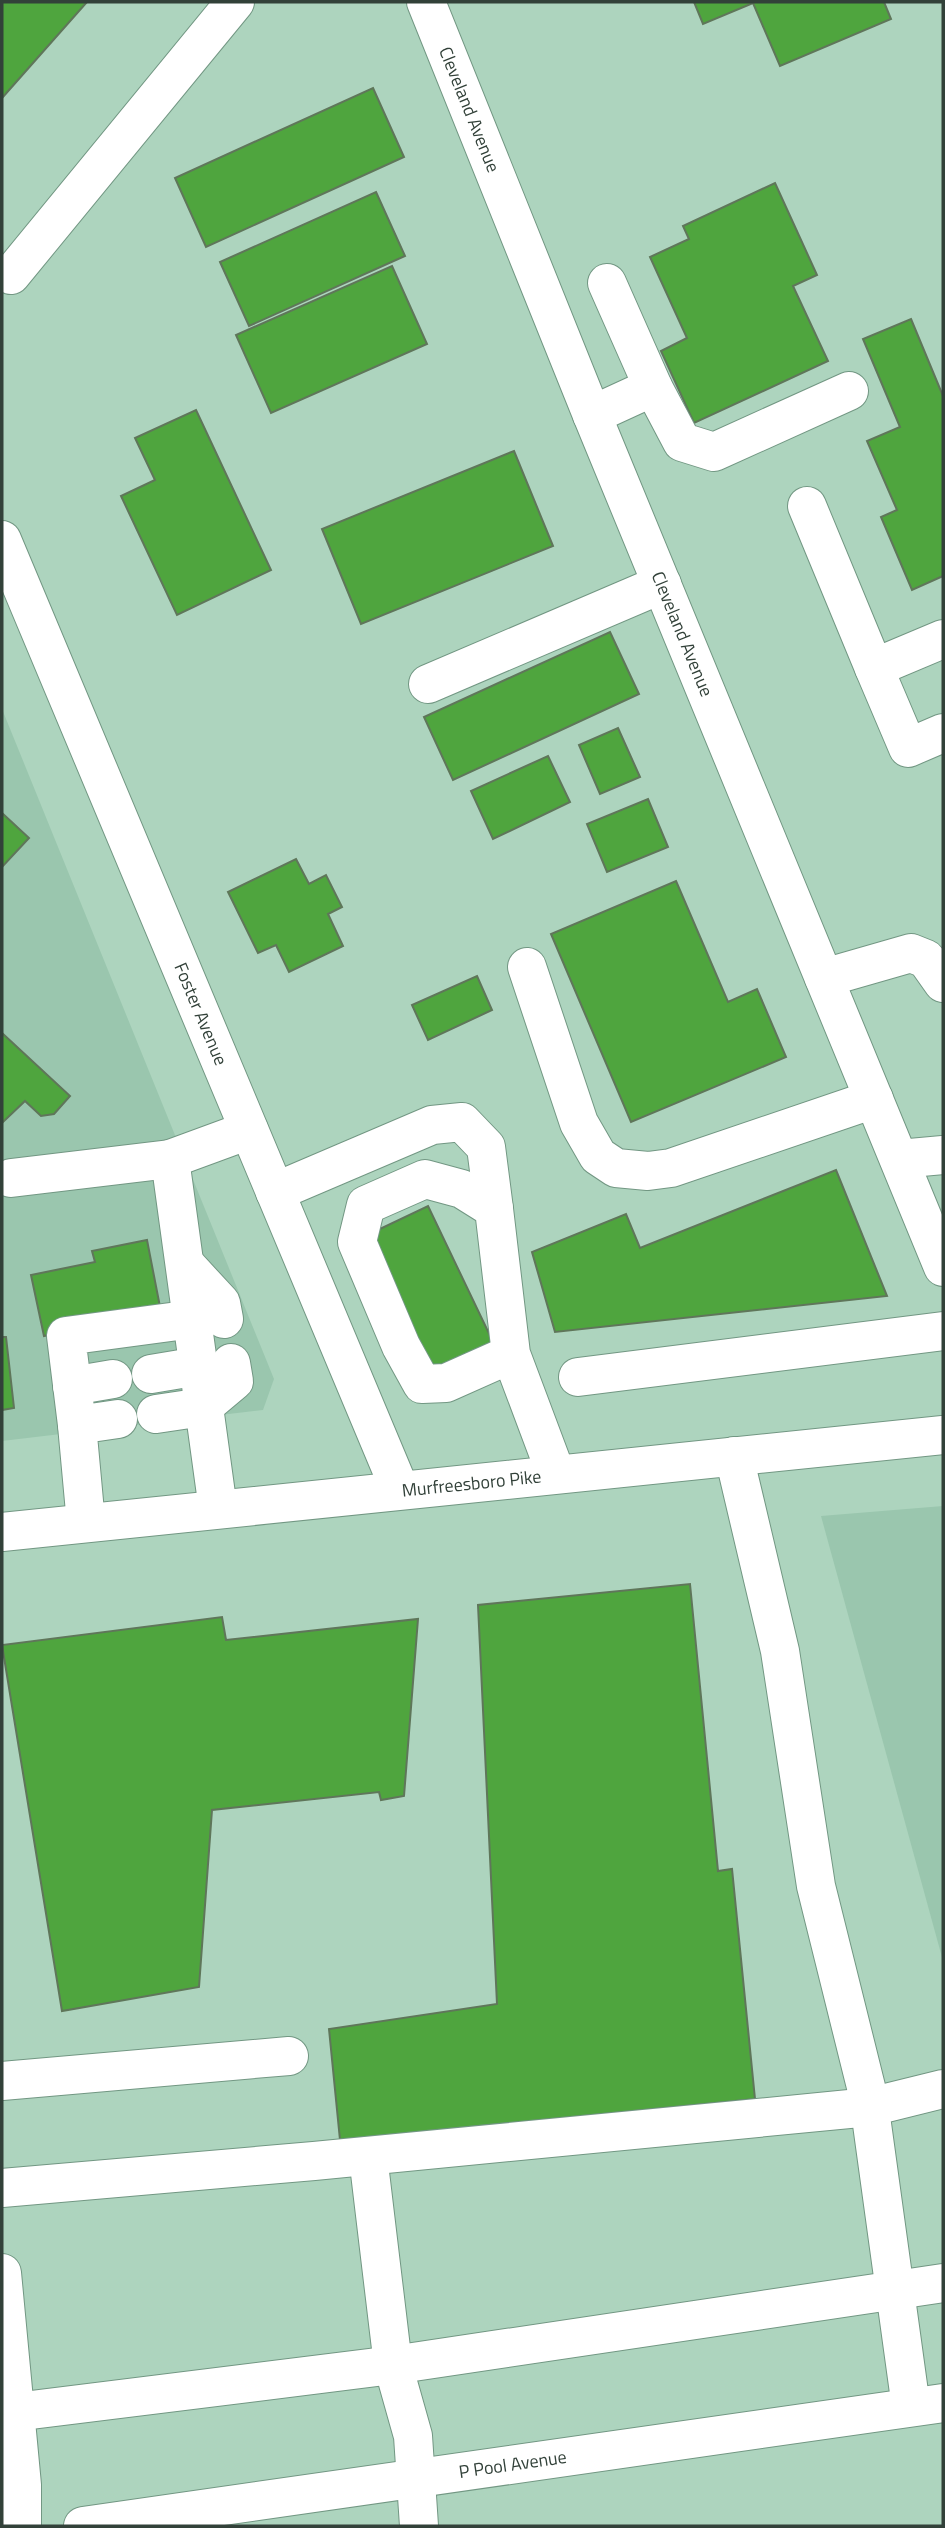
<svg xmlns="http://www.w3.org/2000/svg" width="945" height="2528" viewBox="0 0 945 2528" font-family="'Titillium Web',sans-serif">
<style>
.built{fill:#9ac6ae}
.building{fill:#4fa53e;stroke:#5f765a;stroke-width:2}
.lines{fill:none;stroke-linecap:round;stroke-linejoin:round}
.minor-casing{stroke:#729783;stroke-width:40}
.major-casing{stroke:#729783;stroke-width:40}
.minor{stroke:#fff;stroke-width:38}
.major{stroke:#fff;stroke-width:38}
.labels{text-anchor:middle;stroke-width:7;stroke-linejoin:round;paint-order:stroke}
.street-label{font-size:18px;fill:#324139;stroke:#dcf0e4}
</style>
<rect width="100%" height="100%" fill="#add4be"/>
<g class="built">
<polygon points="2,709 274,1379 263,1410 2,1441"/>
<polygon points="943,1506 943,1961 821,1516"/>
</g>
<g class="building">
<polygon points="2,2 87,2 2,98"/>
<polygon points="694,2 884,2 891,19 780,66 753,3 703,24"/>
<polygon points="373,88 404,157 206,247 175,178"/>
<polygon points="775,183 817,275 793,286 828,361 694,423 661,351 687,338 650,257 689,239 683,226"/>
<polygon points="376,192 405,256 249,326 220,262"/>
<polygon points="392,266 427,344 271,413 236,335"/>
<polygon points="911,319 943,396 943,576 912,590 881,517 897,510 867,441 900,427 863,339"/>
<polygon points="196,410 271,570 177,615 121,496 155,480 135,438"/>
<polygon points="514,451 553,546 361,624 322,529"/>
<polygon points="610,632 639,694 453,780 424,717"/>
<polygon points="618,728 640,777 600,794 579,745"/>
<polygon points="548,756 570,802 493,839 471,791"/>
<polygon points="648,799 668,847 607,872 587,824"/>
<polygon points="2,813 29,838 2,867"/>
<polygon points="296,859 309,884 326,875 342,907 328,914 343,946 289,972 276,945 258,953 228,892"/>
<polygon points="676,881 728,1002 757,989 786,1057 631,1122 551,934"/>
<polygon points="477,976 492,1010 428,1040 412,1005"/>
<polygon points="2,1033 70,1096 54,1114 41,1116 25,1101 2,1123"/>
<polygon points="836,1170 887,1296 555,1332 532,1252 626,1214 640,1248"/>
<polygon points="428,1206 495,1346 430,1377 363,1237"/>
<polygon points="147,1240 161,1312 44,1336 31,1275 95,1262 92,1251"/>
<polygon points="2,1337 6,1337 14,1408 2,1410"/>
<polygon points="690,1584 718,1871 732,1869 755,2099 340,2140 329,2029 497,2004 478,1605"/>
<polygon points="222,1617 226,1640 418,1619 404,1796 381,1800 379,1792 212,1810 199,1987 62,2011 2,1645"/>
</g>
<g class="lines">
<defs>
<g id="minor">
<path id="s1" d="M426 2 592 415 943 1267"/>
<polyline points="11,275 235,2"/>
<polyline points="607,283 653,387"/>
<polyline points="592,415 653,387 682,442 714,452 849,391"/>
<polyline points="807,506 874,668 943,639"/>
<polyline points="874,668 908,748 943,733"/>
<polyline points="428,684 662,584"/>
<polyline points="527,967 579,1123 598,1156 616,1168 648,1171 671,1168 874,1099"/>
<polyline points="824,978 911,953 926,959 943,983"/>
<polyline points="899,1159 943,1155"/>
<polyline points="11,1178 170,1159"/>
<polyline points="275,1192 432,1125 462,1122 486,1147 494,1209"/>
<polyline points="185,1264 221,1303 224,1319"/>
<polyline points="511,1354 446,1383 422,1384 401,1346 357,1242 366,1205 425,1179 462,1189 494,1209 511,1354 556,1474"/>
<polyline points="151,1374 199,1366"/>
<polyline points="578,1377 943,1331"/>
<polyline points="72,1386 113,1379"/>
<polyline points="156,1414 203,1407 234,1381 231,1363"/>
<polyline points="77,1425 66,1336 193,1319"/>
<polyline points="734,1456 780,1651 816,1886 868,2095 911,2407"/>
<polyline points="218,1509 170,1159 249,1130"/>
<polyline points="86,1523 77,1425 118,1419"/>
<polyline points="2,2081 289,2056"/>
<polyline points="368,2156 393,2365 413,2436 419,2526"/>
<polyline points="2,2188 314,2161 870,2107 943,2089"/>
<polyline points="2,2273 22,2485 22,2526"/>
<polyline points="15,2412 393,2365 943,2283"/>
<path id="s2" d="M83 2526 943 2403"/>
</g>
<g id="major">
<path id="s3" d="M2 540 400 1490"/>
<path id="s4" d="M2 1532 943 1435"/>
</g>
</defs>
<use href="#minor" class="minor-casing"/>
<use href="#major" class="major-casing"/>
<use href="#minor" class="minor"/>
<use href="#major" class="major"/>
</g>
<g class="labels">
<g class="street-label">
<text dy="6" stroke="none"><textPath href="#s1" startOffset="116">Cleveland Avenue</textPath></text>
<text dy="6" stroke="none"><textPath href="#s1" startOffset="682">Cleveland Avenue</textPath></text>
<text dy="6" stroke="none"><textPath href="#s3" startOffset="514">Foster Avenue</textPath></text>
<text dy="6" stroke="none"><textPath href="#s4" startOffset="472">Murfreesboro Pike</textPath></text>
<text dy="6" stroke="none"><textPath href="#s2" startOffset="434">P Pool Avenue</textPath></text>
</g>
</g>
<rect width="945" height="2528" fill="none" stroke="#324139" stroke-width="7"/>
</svg>
